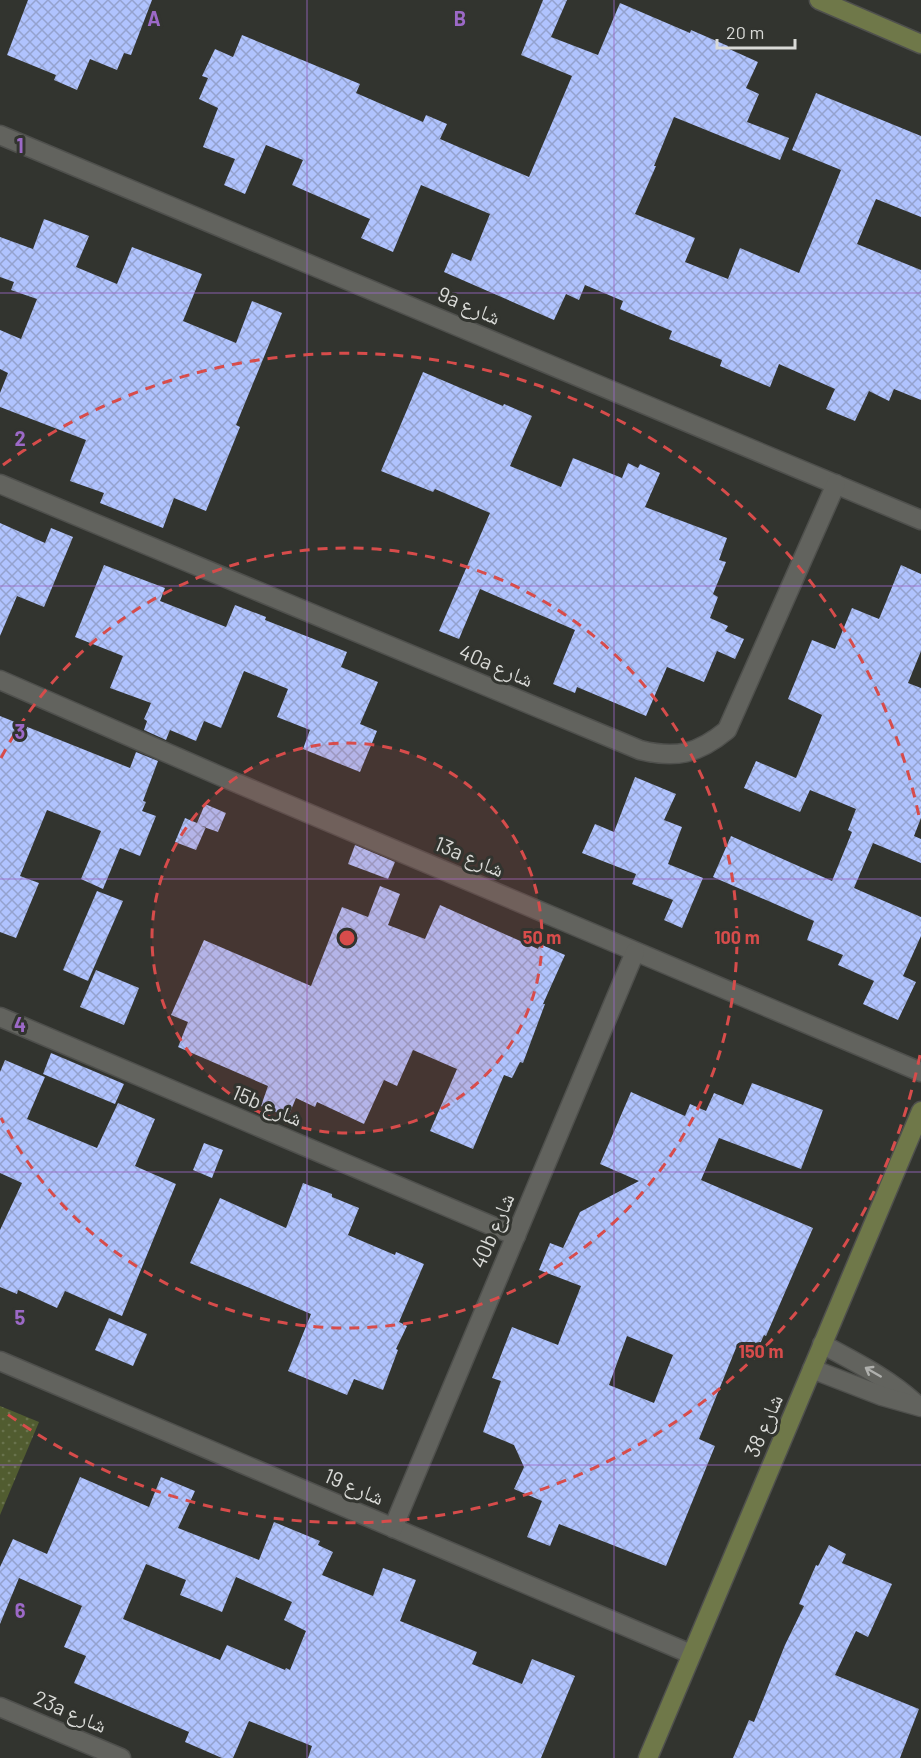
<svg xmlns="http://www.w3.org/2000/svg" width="921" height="1758" viewBox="0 0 921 1758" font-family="Barlow,'Noto Naskh Arabic',sans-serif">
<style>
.park{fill:url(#park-dots)}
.building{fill:url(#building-cross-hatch);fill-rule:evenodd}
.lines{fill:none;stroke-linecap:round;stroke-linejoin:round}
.street-casing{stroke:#4f504d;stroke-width:21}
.secondary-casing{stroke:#4f504d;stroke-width:21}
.street{stroke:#62635e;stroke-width:18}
.secondary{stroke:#6f7849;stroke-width:18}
.oneway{stroke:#afb0ad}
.grid{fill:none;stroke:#9c69c7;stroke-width:1.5;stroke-opacity:0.55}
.ring{fill:none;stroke:#d74c4b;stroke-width:3;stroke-dasharray:10 8}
.labels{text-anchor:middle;stroke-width:6;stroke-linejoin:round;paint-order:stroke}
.street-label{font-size:21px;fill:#d9dad7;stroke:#32342f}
.grid-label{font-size:20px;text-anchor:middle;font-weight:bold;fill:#9c69c7;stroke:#32342f;stroke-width:6;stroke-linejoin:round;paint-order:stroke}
.centre{fill:#d74c4b;stroke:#32342f;stroke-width:3}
.ring-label{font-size:18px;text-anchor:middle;font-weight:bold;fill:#d74c4b;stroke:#32342f;stroke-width:6;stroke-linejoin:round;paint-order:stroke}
</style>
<defs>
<pattern id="park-dots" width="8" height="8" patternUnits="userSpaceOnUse" patternTransform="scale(1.5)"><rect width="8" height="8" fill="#515c30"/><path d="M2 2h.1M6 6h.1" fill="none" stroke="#69734d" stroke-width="1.8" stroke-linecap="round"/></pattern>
<pattern id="building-cross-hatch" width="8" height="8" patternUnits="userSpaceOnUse" patternTransform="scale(1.5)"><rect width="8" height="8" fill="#b0c3fe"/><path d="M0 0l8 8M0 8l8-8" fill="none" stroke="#94a2ce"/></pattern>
</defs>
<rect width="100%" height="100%" fill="#32342f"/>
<polygon class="park" points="0,1406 39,1422 0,1515"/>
<g class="building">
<polygon points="28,0 152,0 131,55 124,53 117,70 90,59 77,90 54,80 56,75 7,55"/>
<polygon points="543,0 567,0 551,37 598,55 620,3 690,33 691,30 728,46 727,48 758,62 746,88 759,94 747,122 789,138 780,160 674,117 654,166 656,166 635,214 695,238 685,262 728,279 740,248 799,273 841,170 792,150 816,93 921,136 921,217 876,199 857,244 921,270 921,400 894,389 889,401 869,391 855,421 826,409 835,389 779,364 770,387 720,366 722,360 669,339 672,331 620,309 623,301 585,285 579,300 566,294 554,320 444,272 452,253 471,261 490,214 421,185 393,252 361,238 370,219 292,185 303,160 266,145 245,194 224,185 235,159 203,147 218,108 199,99 208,78 202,76 215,49 233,57 242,35 360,84 356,93 423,122 426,115 447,124 440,139 529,177 572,76 521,55"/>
<polygon points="44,219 89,236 76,267 117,284 132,247 202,274 183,321 236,343 252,301 282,313 236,425 240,427 206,511 174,498 163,528 100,503 104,493 70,481 86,440 0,407 0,393 8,373 0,369 0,330 21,339 37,299 11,290 14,282 0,277 0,237 33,249"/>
<polygon points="423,372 503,406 504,404 532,416 510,466 561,487 573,458 622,478 628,463 638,468 640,464 660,473 645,507 727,538 719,560 726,562 713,594 718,597 710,618 728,626 725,631 744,639 735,659 717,651 704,682 667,667 646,716 577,687 575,693 553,684 575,630 480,589 459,639 439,631 490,513 435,489 433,492 381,471"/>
<polygon points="0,523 45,543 51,528 73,537 44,607 17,596 0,636"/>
<polygon points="104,565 165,588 160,601 226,627 235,605 266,617 265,620 347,652 341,667 378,682 360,724 377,731 360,772 303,749 310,730 277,717 288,689 244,671 221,728 204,721 196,741 170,730 166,740 144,730 147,721 144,719 151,703 110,688 123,656 75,637"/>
<polygon points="901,565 921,574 921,651 908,683 921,688 921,818 914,836 921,839 921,863 873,843 854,888 921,917 921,936 903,976 916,982 898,1020 863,1004 874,981 838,965 843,955 807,940 814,921 713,877 731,836 832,881 852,832 848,830 856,809 810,790 800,812 744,788 756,761 796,778 822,715 788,699 812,640 835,649 852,608 879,619"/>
<polygon points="0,716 130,768 136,752 158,761 143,801 146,802 142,811 156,816 140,856 120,848 103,889 81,879 101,831 47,810 20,876 39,883 16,938 0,932"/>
<polygon points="635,777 676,794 664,820 682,827 668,864 703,878 682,928 664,920 673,900 632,884 636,874 582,853 595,824 614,832"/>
<polygon points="205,804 226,813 218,832 201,826 206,827 196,850 175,842 185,818 197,823"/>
<polygon points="355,845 395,862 388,879 348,864"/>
<polygon points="380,886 400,894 388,925 425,939 440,905 538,949 540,944 565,955 543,1004 545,1004 523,1063 520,1062 512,1078 504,1075 473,1149 430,1131 457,1069 413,1050 397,1086 384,1080 364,1124 317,1102 315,1107 296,1098 288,1117 261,1106 268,1086 178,1047 188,1022 171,1015 204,940 311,986 342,907 368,917"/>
<polygon points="97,891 123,901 88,981 63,970"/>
<polygon points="96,970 139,988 124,1025 80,1007"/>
<polygon points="51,1053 124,1084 115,1104 43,1074"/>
<polygon points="5,1060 45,1077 27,1119 97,1148 118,1103 155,1119 135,1166 176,1184 122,1316 65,1291 57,1308 18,1290 17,1294 0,1287 0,1230 22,1183 0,1173 0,1072"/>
<path d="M752 1083 823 1110 801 1169 719 1138 701 1180 813 1228 766 1336 764 1335 755 1355 736 1348 699 1439 715 1446 666 1566 559 1524 550 1546 527 1537 542 1501 514 1489 524 1467 514 1445 483 1432 501 1381 492 1378 512 1327 558 1345 581 1286 539 1270 550 1243 563 1248 580 1212 639 1181 600 1164 631 1092 685 1116 690 1104 706 1111 714 1093 743 1105ZM627 1336 673 1355 654 1403 609 1385Z"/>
<polygon points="204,1143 223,1150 212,1178 193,1170"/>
<polygon points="303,1183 332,1194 332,1197 359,1208 348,1235 395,1255 396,1252 424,1264 399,1322 407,1326 396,1349 398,1350 383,1390 354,1379 347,1395 288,1371 311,1314 190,1263 220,1198 286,1228"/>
<polygon points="109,1318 147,1334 133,1366 95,1350"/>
<path d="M80 1477 149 1507 161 1477 195 1491 178 1528 259 1560 274 1522 320 1541 318 1545 333 1552 322 1575 373 1596 383 1568 416 1580 400 1621 477 1652 472 1664 522 1684 532 1659 575 1676 541 1758H308L312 1746 249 1721 233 1758H222L185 1742 189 1732 74 1683 86 1656 64 1647 82 1606 19 1578 0 1624V1567L13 1539 47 1554ZM146 1564 186 1580 180 1595 222 1612 236 1577 292 1602 284 1620 306 1631 290 1670 286 1668 285 1670 227 1645 220 1660 123 1619Z"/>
<polygon points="829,1545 846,1554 842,1563 892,1584 868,1637 856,1631 835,1675 919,1709 900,1758 733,1758 749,1720 754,1722 785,1645 804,1606 799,1604 816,1565 818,1566"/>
</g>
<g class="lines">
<defs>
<g id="street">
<polyline points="0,135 921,520"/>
<path d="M0 484 640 750C676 759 698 754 727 730L836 484"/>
<polyline points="0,680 220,776 921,1072"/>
<polyline points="0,1017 516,1236"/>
<path d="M822 1344C855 1362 888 1378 915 1403"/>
<polyline points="0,1361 691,1654"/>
<polyline points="812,1369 882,1396 921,1407"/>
<polyline points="393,1528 635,952"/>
<polyline points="0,1707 121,1758"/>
</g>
<g id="secondary">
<polyline points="819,0 921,44"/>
<polyline points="648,1758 921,1111"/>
</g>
</defs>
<use href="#street" class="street-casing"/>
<use href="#secondary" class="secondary-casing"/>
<use href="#street" class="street"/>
<use href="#secondary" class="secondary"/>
</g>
<defs><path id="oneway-shaft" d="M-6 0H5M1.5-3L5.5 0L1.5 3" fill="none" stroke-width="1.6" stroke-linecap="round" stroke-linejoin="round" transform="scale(1.5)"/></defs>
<use class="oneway" href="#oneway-shaft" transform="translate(873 1372) rotate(-150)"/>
<path class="grid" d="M307 0V1758M614 0V1758M0 293H921M0 586H921M0 879H921M0 1172H921M0 1465H921"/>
<circle cx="347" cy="938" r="195" fill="#d74c4b" fill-opacity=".12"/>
<g class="ring">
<circle cx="347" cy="938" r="195"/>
<path d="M1 758A390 390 0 1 1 1 1118"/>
<path d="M920 1055A585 585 0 0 1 3 1411M3 465A585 585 0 0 1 920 821"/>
</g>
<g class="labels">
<g class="street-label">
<text transform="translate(469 306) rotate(23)" y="7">9a شارع</text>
<text transform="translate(496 666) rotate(23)" y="7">40a شارع</text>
<text transform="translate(469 857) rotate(23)" y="7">13a شارع</text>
<text transform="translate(267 1106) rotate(23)" y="7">15b شارع</text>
<text transform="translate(493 1231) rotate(-67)" y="7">40b شارع</text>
<text transform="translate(764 1426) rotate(-67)" y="7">شارع 38</text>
<text transform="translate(354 1487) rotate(23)" y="7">شارع 19</text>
<text transform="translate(70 1712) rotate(23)" y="7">23a شارع</text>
</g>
</g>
<g class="grid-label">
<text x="154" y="26">A</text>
<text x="460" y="26">B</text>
<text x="20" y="153">1</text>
<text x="20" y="446">2</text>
<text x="20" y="739">3</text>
<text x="20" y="1032">4</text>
<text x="20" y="1325">5</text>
<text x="20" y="1618">6</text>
</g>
<circle cx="347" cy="938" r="9" class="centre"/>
<g class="ring-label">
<text x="542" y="944">50 m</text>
<text x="737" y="944">100 m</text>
<text x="761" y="1358">150 m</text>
</g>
<path d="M717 39v9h78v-9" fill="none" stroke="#d9dad7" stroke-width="3"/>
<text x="726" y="39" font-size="18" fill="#d9dad7" stroke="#32342f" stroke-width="4.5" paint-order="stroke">20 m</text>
</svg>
